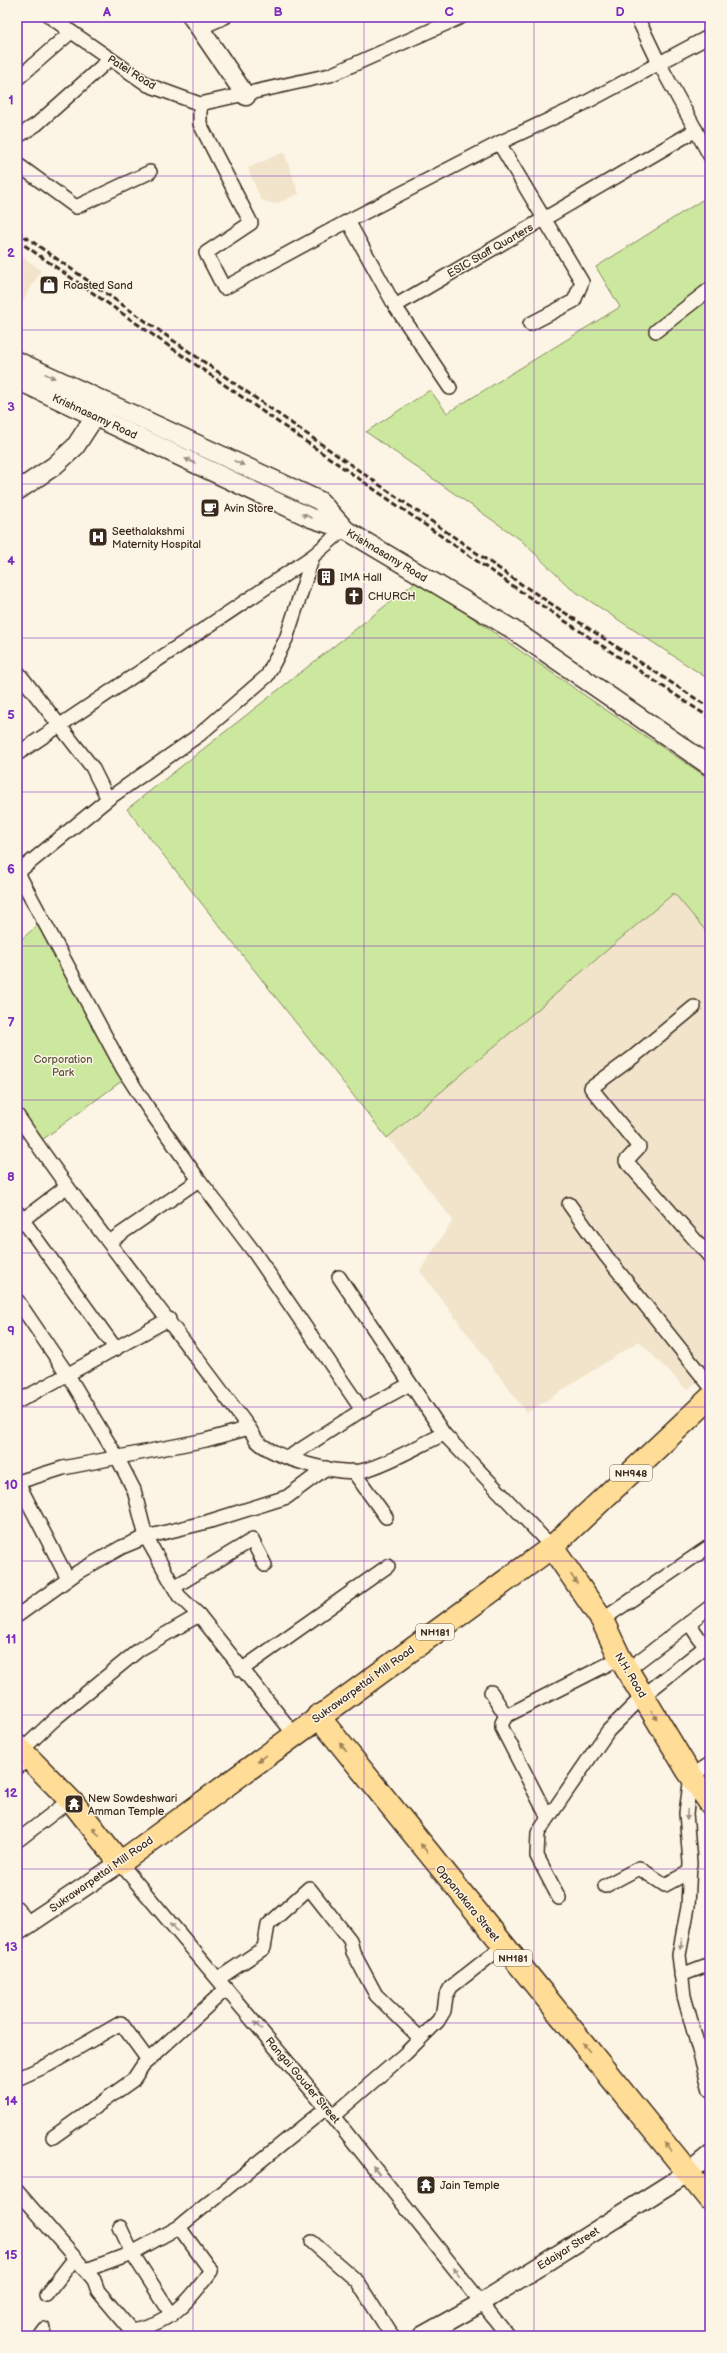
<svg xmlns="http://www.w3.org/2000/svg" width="727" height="2353" viewBox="0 0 727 2353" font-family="'Balsamiq Sans',sans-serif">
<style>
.built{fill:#f1e4ca}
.green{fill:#cce89f;stroke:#84895e}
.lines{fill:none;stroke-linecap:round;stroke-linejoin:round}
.street-casing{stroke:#3b2a1e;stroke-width:16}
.secondary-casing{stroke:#3b2a1e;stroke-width:21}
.highway-casing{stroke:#3b2a1e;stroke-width:25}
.street{stroke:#fcf5e5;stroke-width:13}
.secondary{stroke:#fcf5e5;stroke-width:18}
.highway{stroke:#ffdd96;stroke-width:22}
.rail{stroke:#3b2a1e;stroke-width:3;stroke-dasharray:6 3;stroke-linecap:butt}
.oneway{fill:#9c9082}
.oneway2{fill:#9d845a}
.grid{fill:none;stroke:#7b2cbf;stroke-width:1;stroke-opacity:0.55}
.labels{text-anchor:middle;stroke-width:3;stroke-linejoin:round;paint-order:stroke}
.shield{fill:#fcf5e5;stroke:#75675a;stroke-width:1}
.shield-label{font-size:10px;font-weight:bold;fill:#3b2a1e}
.street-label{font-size:11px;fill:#3b2a1e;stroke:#fcf5e5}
.poi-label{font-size:11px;fill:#3b2a1e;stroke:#fcf5e5;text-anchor:start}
.park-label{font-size:11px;fill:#585038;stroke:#fcf5e5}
.neatline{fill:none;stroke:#7b2cbf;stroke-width:1.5}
.grid-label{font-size:13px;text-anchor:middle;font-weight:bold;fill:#7b2cbf}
</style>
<rect width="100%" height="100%" fill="#fcf5e5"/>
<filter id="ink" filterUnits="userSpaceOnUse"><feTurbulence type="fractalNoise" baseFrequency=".025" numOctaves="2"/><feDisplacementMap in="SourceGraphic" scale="8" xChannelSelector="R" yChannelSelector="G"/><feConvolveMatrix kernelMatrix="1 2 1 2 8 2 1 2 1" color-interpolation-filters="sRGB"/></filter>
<g filter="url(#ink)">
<g class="built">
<polygon points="284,152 299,194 275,204 261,200 248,168"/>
<polygon points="17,253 41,270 17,312"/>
<polygon points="292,679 603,708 710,779 710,1370 687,1390 639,1341 527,1413 420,1271 453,1220 127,809"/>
</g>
<g class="green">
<polygon points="710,195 710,680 570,588 521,540 366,432 430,390 447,413 620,307 596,267"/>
<polygon points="418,580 603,708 710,779 710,936 674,893 387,1138 127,809"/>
<polygon points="39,924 123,1080 42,1140 17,1105 17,943"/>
</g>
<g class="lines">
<defs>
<g id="street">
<polyline points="50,17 148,85 200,104 330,75 461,17"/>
<polyline points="637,17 659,63 710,156"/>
<polyline points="200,28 225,17"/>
<polyline points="17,79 71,32"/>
<polyline points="200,104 200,124 251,223 206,253 224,288 348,221 499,143 583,104 710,36"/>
<polyline points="17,137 37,124 110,59"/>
<polyline points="499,143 582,282 574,301 530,324"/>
<polyline points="17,164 76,207 150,172"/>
<polyline points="348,221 395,306 450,388"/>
<polyline points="395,306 696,130"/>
<polyline points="656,331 710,289"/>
<polyline points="17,671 92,767 108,799"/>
<polyline points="17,754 313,556 344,529"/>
<polyline points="17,873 108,799 199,735 267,676 286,639 313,556"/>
<polyline points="18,873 123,1069 148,1108 197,1177 254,1252 362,1410 410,1384"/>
<polyline points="694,1007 632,1058 591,1088 639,1147 626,1161 710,1257"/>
<path d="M17 1115C90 1223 172 1323 249 1428"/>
<polyline points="569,1204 606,1256 710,1386"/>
<polyline points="17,1212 116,1349"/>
<polyline points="17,1224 66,1187"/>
<polyline points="109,1242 199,1180"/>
<polyline points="339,1277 444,1434 552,1547"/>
<polyline points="17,1300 68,1375 117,1457 134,1490 146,1537 179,1596 199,1615 294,1734"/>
<polyline points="17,1402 169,1319"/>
<polyline points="289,1457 362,1410"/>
<polyline points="353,1471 386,1517"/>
<polyline points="17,1481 68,1579"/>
<path d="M18 1482 63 1468 206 1440 249 1428C252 1432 254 1437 257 1441 274 1458 342 1477 365 1470 390 1463 420 1445 444 1434"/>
<polyline points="174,1587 252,1540 265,1565"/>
<polyline points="17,1616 78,1572 122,1547 146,1537 207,1522 287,1497 326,1468"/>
<polyline points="602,1620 710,1546"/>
<polyline points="241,1670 388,1566"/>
<polyline points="627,1670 710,1607"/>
<polyline points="491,1692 506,1716"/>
<polyline points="21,1751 57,1717 140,1649 199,1615"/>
<polyline points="710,1764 691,1776 686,1813 690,1863 688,1907 679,1955 684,1996 710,2090"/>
<polyline points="17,1768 29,1758"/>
<polyline points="548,1818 502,1728 502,1723 506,1716 620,1658"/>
<polyline points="17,1841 70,1800"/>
<polyline points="120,1863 333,2116 508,2336"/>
<polyline points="605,1886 639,1868 665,1885 689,1872"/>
<polyline points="559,1898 537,1856 538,1833 608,1731 643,1696 705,1647 689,1623"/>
<polyline points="17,1908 29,1924"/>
<polyline points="681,1975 710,1964"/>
<polyline points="218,1979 264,1948 268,1925 309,1888 350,1940 353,1952 376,1995 420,2038"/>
<polyline points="17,2079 48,2065 121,2023 148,2060"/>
<polyline points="333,2116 406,2053 438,2021 444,2011 446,1996 451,1987 503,1946"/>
<polyline points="53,2137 133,2080 143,2065 226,1989"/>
<path d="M17 2191 94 2280 98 2291 131 2330C170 2324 189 2302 211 2271L179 2227"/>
<polyline points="120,2227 132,2253 172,2315"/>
<polyline points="312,2242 357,2281 392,2336"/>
<polyline points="86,2270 132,2253 179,2227 326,2108"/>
<polyline points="46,2295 75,2258"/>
<polyline points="39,2336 44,2329"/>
</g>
<g id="secondary">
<polyline points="192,17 246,96"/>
<polyline points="17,361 320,501 344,528"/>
<polyline points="17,380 311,518 344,529 512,629 710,766"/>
<polyline points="17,491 54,466 75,447 101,407"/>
<polyline points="17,1932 120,1863"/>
<polyline points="422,2336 481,2303 689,2172 710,2155"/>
</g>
<g id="highway">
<polyline points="552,1547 602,1620 620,1658 688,1771 710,1803"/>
<polyline points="318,1716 710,2200"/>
<polyline points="17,1746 74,1804 120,1863 552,1547 710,1398"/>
</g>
</defs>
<use href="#street" class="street-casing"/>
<use href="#secondary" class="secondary-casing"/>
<use href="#highway" class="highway-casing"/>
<use href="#street" class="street"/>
<use href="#secondary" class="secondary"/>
<use href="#highway" class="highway"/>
<g class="rail">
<polyline points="17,231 521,584 710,708"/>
<polyline points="17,240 517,589 710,718"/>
</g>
</g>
<defs><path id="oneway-solid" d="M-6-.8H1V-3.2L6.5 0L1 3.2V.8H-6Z"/></defs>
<g class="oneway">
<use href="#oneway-solid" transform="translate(50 376) rotate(24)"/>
<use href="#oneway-solid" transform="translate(190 461) rotate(-155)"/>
<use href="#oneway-solid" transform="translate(239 463) rotate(25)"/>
<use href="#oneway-solid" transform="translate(307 516) rotate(-157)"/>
<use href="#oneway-solid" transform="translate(687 1815) rotate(91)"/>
<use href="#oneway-solid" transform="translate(174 1927) rotate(-130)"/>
<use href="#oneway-solid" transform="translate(681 1944) rotate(100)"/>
<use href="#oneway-solid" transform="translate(258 2026) rotate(-130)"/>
<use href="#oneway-solid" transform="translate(376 2170) rotate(-128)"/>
<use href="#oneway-solid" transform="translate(456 2272) rotate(-128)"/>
</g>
<g class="oneway2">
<use href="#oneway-solid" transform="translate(574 1579) rotate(55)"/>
<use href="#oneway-solid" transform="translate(654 1715) rotate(59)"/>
<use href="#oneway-solid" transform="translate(343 1747) rotate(-129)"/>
<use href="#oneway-solid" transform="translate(262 1758) rotate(143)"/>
<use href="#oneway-solid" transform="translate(96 1832) rotate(-129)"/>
<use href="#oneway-solid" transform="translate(424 1848) rotate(-129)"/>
<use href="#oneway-solid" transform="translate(586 2047) rotate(-129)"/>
<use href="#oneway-solid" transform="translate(668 2147) rotate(-129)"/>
</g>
</g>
<path class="grid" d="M193 17V2336M364 17V2336M534 17V2336M17 176H710M17 330H710M17 484H710M17 638H710M17 792H710M17 946H710M17 1100H710M17 1253H710M17 1407H710M17 1561H710M17 1715H710M17 1869H710M17 2023H710M17 2177H710"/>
<defs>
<symbol id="shop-square" viewBox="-11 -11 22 22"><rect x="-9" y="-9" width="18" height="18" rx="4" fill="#3b2a1e" stroke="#fcf5e5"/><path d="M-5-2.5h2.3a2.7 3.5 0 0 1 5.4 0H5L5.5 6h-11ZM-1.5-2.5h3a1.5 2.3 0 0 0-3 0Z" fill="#fff"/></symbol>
<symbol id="cafe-square" viewBox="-11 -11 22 22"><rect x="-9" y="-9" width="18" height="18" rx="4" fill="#3b2a1e" stroke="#fcf5e5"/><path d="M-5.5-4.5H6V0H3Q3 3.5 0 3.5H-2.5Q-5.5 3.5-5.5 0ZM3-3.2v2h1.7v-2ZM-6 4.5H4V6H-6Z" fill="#fff"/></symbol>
<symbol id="hospital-square" viewBox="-11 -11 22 22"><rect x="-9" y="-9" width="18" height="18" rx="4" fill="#3b2a1e" stroke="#fcf5e5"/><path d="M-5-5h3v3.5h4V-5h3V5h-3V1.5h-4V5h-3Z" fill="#fff"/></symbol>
<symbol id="building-square" viewBox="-11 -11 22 22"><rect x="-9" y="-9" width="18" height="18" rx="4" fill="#3b2a1e" stroke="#fcf5e5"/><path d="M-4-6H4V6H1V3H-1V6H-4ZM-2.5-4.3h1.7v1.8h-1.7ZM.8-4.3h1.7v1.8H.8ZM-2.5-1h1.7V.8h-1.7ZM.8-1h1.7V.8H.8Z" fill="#fff"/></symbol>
<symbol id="church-square" viewBox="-11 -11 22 22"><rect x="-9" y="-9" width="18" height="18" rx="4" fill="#3b2a1e" stroke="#fcf5e5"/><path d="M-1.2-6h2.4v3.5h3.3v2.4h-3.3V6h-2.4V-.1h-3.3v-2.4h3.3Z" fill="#fff"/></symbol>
<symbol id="temple-square" viewBox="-11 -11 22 22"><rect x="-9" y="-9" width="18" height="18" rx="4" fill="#3b2a1e" stroke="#fcf5e5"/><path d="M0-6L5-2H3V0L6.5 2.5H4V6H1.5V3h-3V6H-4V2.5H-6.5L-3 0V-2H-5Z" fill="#fff"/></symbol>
</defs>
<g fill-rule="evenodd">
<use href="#shop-square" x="38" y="274" width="22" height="22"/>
<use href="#cafe-square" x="199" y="497" width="22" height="22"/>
<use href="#hospital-square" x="87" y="526" width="22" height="22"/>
<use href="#building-square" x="315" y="566" width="22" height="22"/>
<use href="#church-square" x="343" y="585" width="22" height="22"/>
<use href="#temple-square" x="63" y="1793" width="22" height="22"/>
<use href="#temple-square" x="415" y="2174" width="22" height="22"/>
</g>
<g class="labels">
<g class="shield">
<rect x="610" y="1465" width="42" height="16" rx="3"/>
<rect x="416" y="1624" width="38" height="16" rx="3"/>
<rect x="494" y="1950" width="38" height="16" rx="3"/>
</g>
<g class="shield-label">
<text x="631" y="1477">NH948</text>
<text x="435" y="1636">NH181</text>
<text x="513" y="1962">NH181</text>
</g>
<g class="street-label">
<text transform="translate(132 72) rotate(32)" y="4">Patel Road</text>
<text transform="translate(490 250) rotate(-30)" y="4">ESIC Staff Quarters</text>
<text transform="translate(95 416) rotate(25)" y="4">Krishnasamy Road</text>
<text transform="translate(387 555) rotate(31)" y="4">Krishnasamy Road</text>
<text transform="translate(631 1675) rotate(59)" y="4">N.H. Road</text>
<text transform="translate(363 1684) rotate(-36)" y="4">Sukrawarpettai Mill Road</text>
<text transform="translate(101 1874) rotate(-35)" y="4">Sukrawarpettai Mill Road</text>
<text transform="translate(468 1903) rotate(51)" y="4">Oppanakara Street</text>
<text transform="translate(303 2080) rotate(50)" y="4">Rangai Gouder Street</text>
<text transform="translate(568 2248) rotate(-32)" y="4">Edaiyar Street</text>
</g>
<g class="poi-label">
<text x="63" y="289">Roasted Sand</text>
<text x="224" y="512">Avin Store</text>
<text x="112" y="535">Seethalakshmi<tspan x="112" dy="13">Maternity Hospital</tspan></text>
<text x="340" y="581">IMA Hall</text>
<text x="368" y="600">CHURCH</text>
<text x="88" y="1802">New Sowdeshwari<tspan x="88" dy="13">Amman Temple</tspan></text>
<text x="440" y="2189">Jain Temple</text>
</g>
<g class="park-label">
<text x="63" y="1063">Corporation<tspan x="63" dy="13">Park</tspan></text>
</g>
</g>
<rect width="727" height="2353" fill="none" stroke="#fcf5e5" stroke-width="44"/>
<rect x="22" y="22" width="683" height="2309" class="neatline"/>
<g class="grid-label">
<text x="107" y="16">A</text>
<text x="278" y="16">B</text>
<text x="449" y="16">C</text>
<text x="620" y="16">D</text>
<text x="11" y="104">1</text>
<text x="11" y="257">2</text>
<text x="11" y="411">3</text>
<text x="11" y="565">4</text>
<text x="11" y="719">5</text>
<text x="11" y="873">6</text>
<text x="11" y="1027">7</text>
<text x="11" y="1181">8</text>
<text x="11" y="1335">9</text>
<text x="11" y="1489">10</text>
<text x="11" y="1643">11</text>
<text x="11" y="1797">12</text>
<text x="11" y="1951">13</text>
<text x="11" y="2105">14</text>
<text x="11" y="2259">15</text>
</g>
</svg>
